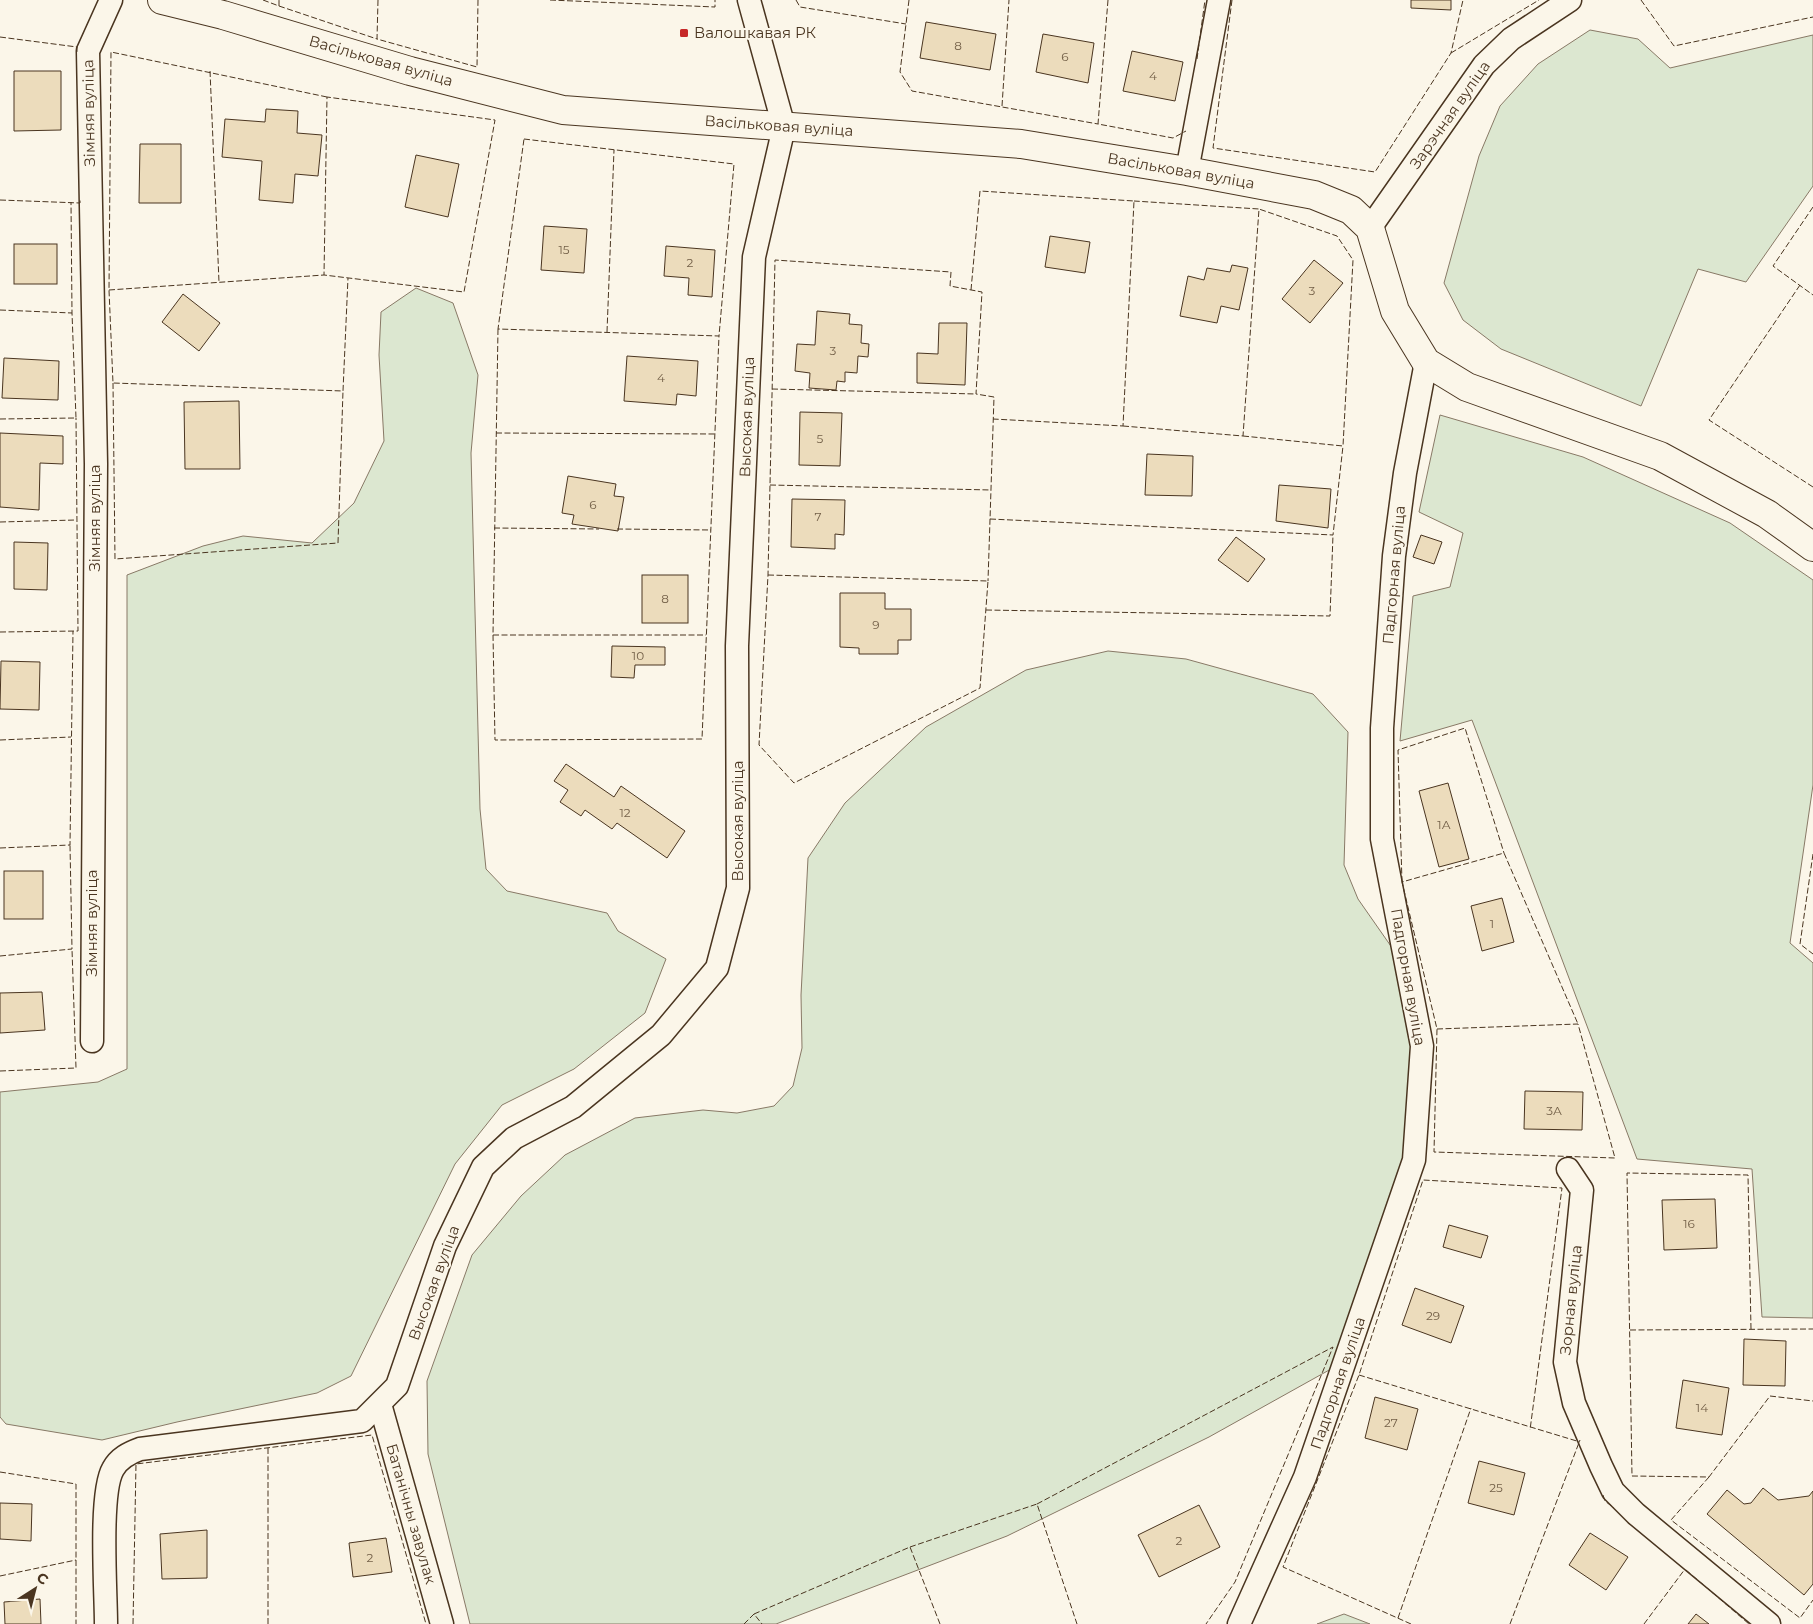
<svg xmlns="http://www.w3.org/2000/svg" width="1813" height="1624" viewBox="0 0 1813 1624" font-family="Montserrat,sans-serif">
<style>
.green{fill:#dce7d0;stroke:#887966}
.building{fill:#ecdcbc;stroke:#4a3520}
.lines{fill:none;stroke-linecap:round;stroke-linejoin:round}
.street-casing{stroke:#4a3520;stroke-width:25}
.secondary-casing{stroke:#4a3520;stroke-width:30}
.street{stroke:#fbf6e9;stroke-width:22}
.secondary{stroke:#fbf6e9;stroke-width:28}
.fence{stroke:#4a3520;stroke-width:1;stroke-dasharray:6 2.5;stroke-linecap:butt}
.poi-dot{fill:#c62828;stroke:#fbf6e9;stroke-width:2}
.labels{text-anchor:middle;stroke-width:4;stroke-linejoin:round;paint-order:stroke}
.number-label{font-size:12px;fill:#725f47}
.poi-label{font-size:15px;fill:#4a3520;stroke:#fbf6e9;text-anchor:start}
.street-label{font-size:15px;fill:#4a3520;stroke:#fbf6e9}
</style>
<rect width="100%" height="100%" fill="#fbf6e9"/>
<g class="green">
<polygon points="1590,30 1638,39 1670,68 1813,35 1813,186 1746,282 1698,269 1641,406 1501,349 1463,320 1444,283 1479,156 1500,106 1538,64"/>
<polygon points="416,288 453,303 478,375 471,453 480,809 486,869 507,891 607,913 618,931 666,959 645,1013 574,1069 502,1105 455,1164 351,1376 317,1393 177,1422 102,1440 6,1424 0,1417 0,1092 98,1082 127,1069 127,575 203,546 243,536 312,543 354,503 384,441 379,355 381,312"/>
<polygon points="1440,415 1583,457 1730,523 1813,580 1813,785 1790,943 1813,963 1813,1318 1762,1317 1752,1169 1637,1159 1472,720 1400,741 1413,596 1450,587 1463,533 1419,512"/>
<polygon points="1108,651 1186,659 1313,694 1348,732 1344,865 1358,899 1409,972 1414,1160 1340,1364 1209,1437 1007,1536 776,1624 470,1624 428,1454 427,1381 472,1255 521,1196 565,1155 635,1118 703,1110 737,1113 774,1106 793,1086 802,1048 801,995 808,858 845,803 926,727 1026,670"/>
<polygon points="1344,1614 1370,1624 1317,1624"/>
</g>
<g class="building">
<polygon points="1411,0 1451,0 1451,10 1411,8"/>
<polygon points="926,22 996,34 990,70 920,58"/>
<polygon points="1043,34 1094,43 1088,83 1036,72"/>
<polygon points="1132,51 1183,62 1175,101 1123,91"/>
<polygon points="14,71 61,71 61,130 14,131"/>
<polygon points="266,109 298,111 297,133 322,135 318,176 295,174 293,203 259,200 262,161 222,157 225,119 265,122"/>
<polygon points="140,144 181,144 181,203 139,203"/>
<polygon points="416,155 459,164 448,217 405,207"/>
<polygon points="544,226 587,229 584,273 541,270"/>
<polygon points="1050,236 1090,242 1085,273 1045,267"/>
<rect x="14" y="244" width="43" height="40"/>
<polygon points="666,246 715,250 712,297 688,295 689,278 664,276"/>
<polygon points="1314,260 1343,283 1310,323 1282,299"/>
<polygon points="1232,265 1248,268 1239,310 1221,306 1217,323 1180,316 1188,276 1204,280 1207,268 1230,272"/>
<polygon points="183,294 220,323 199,351 162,322"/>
<polygon points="817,311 850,314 849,324 862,325 861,343 869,344 868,357 858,356 857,373 845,372 845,382 837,381 836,390 809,388 810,373 795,371 797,344 815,345"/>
<polygon points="939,323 967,323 965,385 917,383 917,353 938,354"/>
<polygon points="627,356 698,361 696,396 677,394 676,405 624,401"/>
<polygon points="4,358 59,361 58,400 2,398"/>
<polygon points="239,401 240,469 185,469 184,402"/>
<polygon points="800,412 842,413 840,466 799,465"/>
<polygon points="0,433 63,436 63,464 40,463 39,510 0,507"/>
<polygon points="1147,454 1193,456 1192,496 1145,495"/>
<polygon points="568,476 616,484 614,496 624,497 618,531 572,524 574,515 562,513"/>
<polygon points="1279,485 1331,489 1328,528 1276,521"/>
<polygon points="792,499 845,500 844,535 835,534 835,549 791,547"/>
<polygon points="1421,535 1442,542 1434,564 1413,557"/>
<polygon points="1236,537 1265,559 1248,582 1218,560"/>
<polygon points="14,542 48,543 47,590 14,589"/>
<rect x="642" y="575" width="46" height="48"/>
<polygon points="840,593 885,593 885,609 911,609 911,640 898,640 898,654 859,654 859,648 840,647"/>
<polygon points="612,646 665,647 665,665 635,665 634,678 611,677"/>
<polygon points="1,661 40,662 39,710 0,709"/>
<polygon points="566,764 614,797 621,786 685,831 667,858 617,823 612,829 585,810 581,816 560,802 568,790 554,781"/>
<polygon points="1448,783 1469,859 1439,867 1419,791"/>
<rect x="4" y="871" width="39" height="48"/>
<polygon points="1502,898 1514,942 1482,951 1471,906"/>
<polygon points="42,992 45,1030 0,1033 0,993"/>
<polygon points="1525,1091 1583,1092 1582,1130 1524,1129"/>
<polygon points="1715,1199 1717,1248 1664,1250 1662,1200"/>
<polygon points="1449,1225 1488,1236 1481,1258 1443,1247"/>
<polygon points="1415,1288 1464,1306 1451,1343 1402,1325"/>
<polygon points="1744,1339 1786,1341 1785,1386 1743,1385"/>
<polygon points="1683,1380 1729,1388 1722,1435 1676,1428"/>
<polygon points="1375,1397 1418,1409 1407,1450 1365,1438"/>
<polygon points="1479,1461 1525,1473 1514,1515 1468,1503"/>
<polygon points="1763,1488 1778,1500 1809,1496 1813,1491 1813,1584 1804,1595 1707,1514 1727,1490 1744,1504 1751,1503"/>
<polygon points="0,1503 32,1504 31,1541 0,1539"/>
<polygon points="1199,1505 1220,1547 1159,1577 1138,1535"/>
<polygon points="207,1530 207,1578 162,1579 160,1534"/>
<polygon points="1590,1533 1628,1557 1606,1590 1569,1565"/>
<polygon points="386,1538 392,1572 353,1577 349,1543"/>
<polygon points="40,1599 41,1624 5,1624 4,1602"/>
<polygon points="1696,1614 1709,1624 1688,1624"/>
</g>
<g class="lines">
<defs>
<g id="street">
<polyline points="1187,171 1219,0"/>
<polyline points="1370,228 1484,65 1511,39 1570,0"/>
<polyline points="92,1041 96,464 88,51 111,0"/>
<polyline points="1568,1169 1582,1190 1565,1362 1574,1403 1601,1466 1613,1491 1636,1514 1769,1624"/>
<polyline points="380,1404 442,1624"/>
<path d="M106 1624C106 1592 99 1493 113 1469 119 1458 129 1453 140 1449L362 1421 397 1386 445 1246 483 1167 514 1138 573 1107 661 1035 717 968 738 888 737 646 754 257 784 127 749 0"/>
<polyline points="1239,1624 1305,1477 1414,1160 1422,1046 1382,839 1382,728 1394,556 1405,473 1426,362"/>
</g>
<polyline id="secondary" points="162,0 223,15 410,71 563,110 1021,144 1187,171 1314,195 1351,210 1370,228 1395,311 1426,362 1467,387 1660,456 1767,514 1813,547"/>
</defs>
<use href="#street" class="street-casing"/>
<use href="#secondary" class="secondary-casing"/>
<use href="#street" class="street"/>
<use href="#secondary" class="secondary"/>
<g class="fence">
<polyline points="263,0 279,6 279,0"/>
<polyline points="378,0 377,39 477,67 478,0"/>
<polyline points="550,0 715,7 715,0"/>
<polyline points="796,0 800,7 906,24"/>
<polyline points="909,0 900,72 912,91 1098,124"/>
<polyline points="1108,0 1098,124 1173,138 1186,131"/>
<polyline points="1232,0 1213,148 1375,172 1451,53 1463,0"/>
<polyline points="1641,0 1674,46 1813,17"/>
<polyline points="279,6 377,39"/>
<polyline points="0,37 77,47 77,52"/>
<polyline points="1451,53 1539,0"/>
<polyline points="1197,59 1205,0"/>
<polyline points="210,71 219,282"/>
<polyline points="327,97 111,52 109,290 113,383 343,391 348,278"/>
<polyline points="1002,106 1009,0"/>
<polygon points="524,139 734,164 719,336 498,329"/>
<polyline points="0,200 80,203 80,199"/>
<polyline points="1813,207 1773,266 1813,295"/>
<polyline points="1800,285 1709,420 1813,487"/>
<polyline points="109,290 324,275 464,292 495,120 327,97 324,275"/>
<polyline points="971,290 980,191 1134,201 1123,426 993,419"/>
<polyline points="0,310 72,313"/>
<polyline points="498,329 493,635 495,740 702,739 719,336"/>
<polyline points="607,332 614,150"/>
<polyline points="113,383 115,559 338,543 343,391"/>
<polyline points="772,389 976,394"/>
<polyline points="0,419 76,418 72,313 71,202"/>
<polyline points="1123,426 1243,436 1259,209 1134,201"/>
<polyline points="496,433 715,434"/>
<polyline points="1243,436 1343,446 1353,260 1337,236 1259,209"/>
<polyline points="770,485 991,490"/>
<polyline points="990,519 1333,535 1343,446"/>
<polyline points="0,522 76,520"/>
<polyline points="494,528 599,529"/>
<polyline points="617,529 711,530"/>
<polyline points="768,575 988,581 980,688 794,783 759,745 768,575 775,260 951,272 950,286 982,292 976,394 994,397 988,581"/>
<polyline points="986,610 1330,616 1333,535"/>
<polyline points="0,632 78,631 76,418"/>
<polyline points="493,635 706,635"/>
<polyline points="0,740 71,737"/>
<polyline points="0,848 70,845 73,631"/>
<polyline points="1813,854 1800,944 1813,954"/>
<polyline points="1402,882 1398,750 1465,728 1504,853"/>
<polyline points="0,956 72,949 70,845"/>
<polyline points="1437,1029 1578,1024 1615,1158 1434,1152 1437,1029 1402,882 1504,853 1578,1024"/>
<polyline points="0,1071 76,1068 72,949"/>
<polyline points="1751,1329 1748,1175 1627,1173 1632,1476 1709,1477 1770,1396 1813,1401"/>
<polyline points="1630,1330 1813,1329"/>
<polyline points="1359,1375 1580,1442"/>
<polyline points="0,1472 76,1484 76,1624"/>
<polyline points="1709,1477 1671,1520 1800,1618 1813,1600"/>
<polyline points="1603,1495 1605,1501 1614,1508"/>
<polyline points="1037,1504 1333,1347 1235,1582 1206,1624"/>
<polyline points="910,1547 1037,1504 1077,1624"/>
<polyline points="1686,1570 1749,1624"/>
<polyline points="0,1576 76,1560"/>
<polyline points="754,1614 910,1547 940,1624"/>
<polyline points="1398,1618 1471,1408"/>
<polyline points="133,1624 136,1464 372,1435 426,1624"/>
<polyline points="268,1624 268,1448"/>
<polyline points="744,1624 754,1614 762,1624"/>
<polyline points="1411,1624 1283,1567 1359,1375 1423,1180 1562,1188 1530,1430"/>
<polyline points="1510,1624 1580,1440"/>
<polyline points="1644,1624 1685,1569"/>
</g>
</g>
<rect class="poi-dot" x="679" y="28" width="10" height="10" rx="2.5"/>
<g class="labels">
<g class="number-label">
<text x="958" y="50">8</text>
<text x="1065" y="61">6</text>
<text x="1153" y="80">4</text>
<text x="564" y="254">15</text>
<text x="690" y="267">2</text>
<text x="1312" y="295">3</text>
<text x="833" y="355">3</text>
<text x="661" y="382">4</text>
<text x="820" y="443">5</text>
<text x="593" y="509">6</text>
<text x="818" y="521">7</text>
<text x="665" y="603">8</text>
<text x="876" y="629">9</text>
<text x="638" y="660">10</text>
<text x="625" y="817">12</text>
<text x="1444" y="829">1А</text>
<text x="1492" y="928">1</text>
<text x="1554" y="1115">3А</text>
<text x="1689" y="1228">16</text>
<text x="1433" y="1320">29</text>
<text x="1702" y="1412">14</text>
<text x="1391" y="1427">27</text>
<text x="1496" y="1492">25</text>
<text x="1179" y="1545">2</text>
<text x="370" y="1562">2</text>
</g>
<g class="poi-label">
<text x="694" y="38">Валошкавая РК</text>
</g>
<g class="street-label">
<text transform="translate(381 61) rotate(16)" y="5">Васільковая вуліца</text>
<text transform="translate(89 113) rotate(-91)" y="5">Зімняя вуліца</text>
<text transform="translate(1450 115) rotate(-55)" y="5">Зарэчная вуліца</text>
<text transform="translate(779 126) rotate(4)" y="5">Васільковая вуліца</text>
<text transform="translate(1181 171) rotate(10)" y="5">Васільковая вуліца</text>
<text transform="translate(747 417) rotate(-88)" y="5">Высокая вуліца</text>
<text transform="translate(95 518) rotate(-90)" y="5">Зімняя вуліца</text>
<text transform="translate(1394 575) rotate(-85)" y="5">Падгорная вуліца</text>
<text transform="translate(738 821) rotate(-90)" y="5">Высокая вуліца</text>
<text transform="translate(92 923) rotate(-90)" y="5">Зімняя вуліца</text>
<text transform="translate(1408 977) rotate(80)" y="5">Падгорная вуліца</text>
<text transform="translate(434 1283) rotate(-70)" y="5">Высокая вуліца</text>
<text transform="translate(1571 1300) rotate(-84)" y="5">Зорная вуліца</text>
<text transform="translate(1338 1383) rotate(-71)" y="5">Падгорная вуліца</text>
<text transform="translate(411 1514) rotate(74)" y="5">Батанічны завулак</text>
</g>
</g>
<g transform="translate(35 1589) rotate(36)" stroke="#fbf6e9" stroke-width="4" paint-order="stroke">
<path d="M0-4L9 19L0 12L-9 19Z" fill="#4a3520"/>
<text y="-8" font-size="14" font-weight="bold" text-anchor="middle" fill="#4a3520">С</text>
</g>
</svg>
